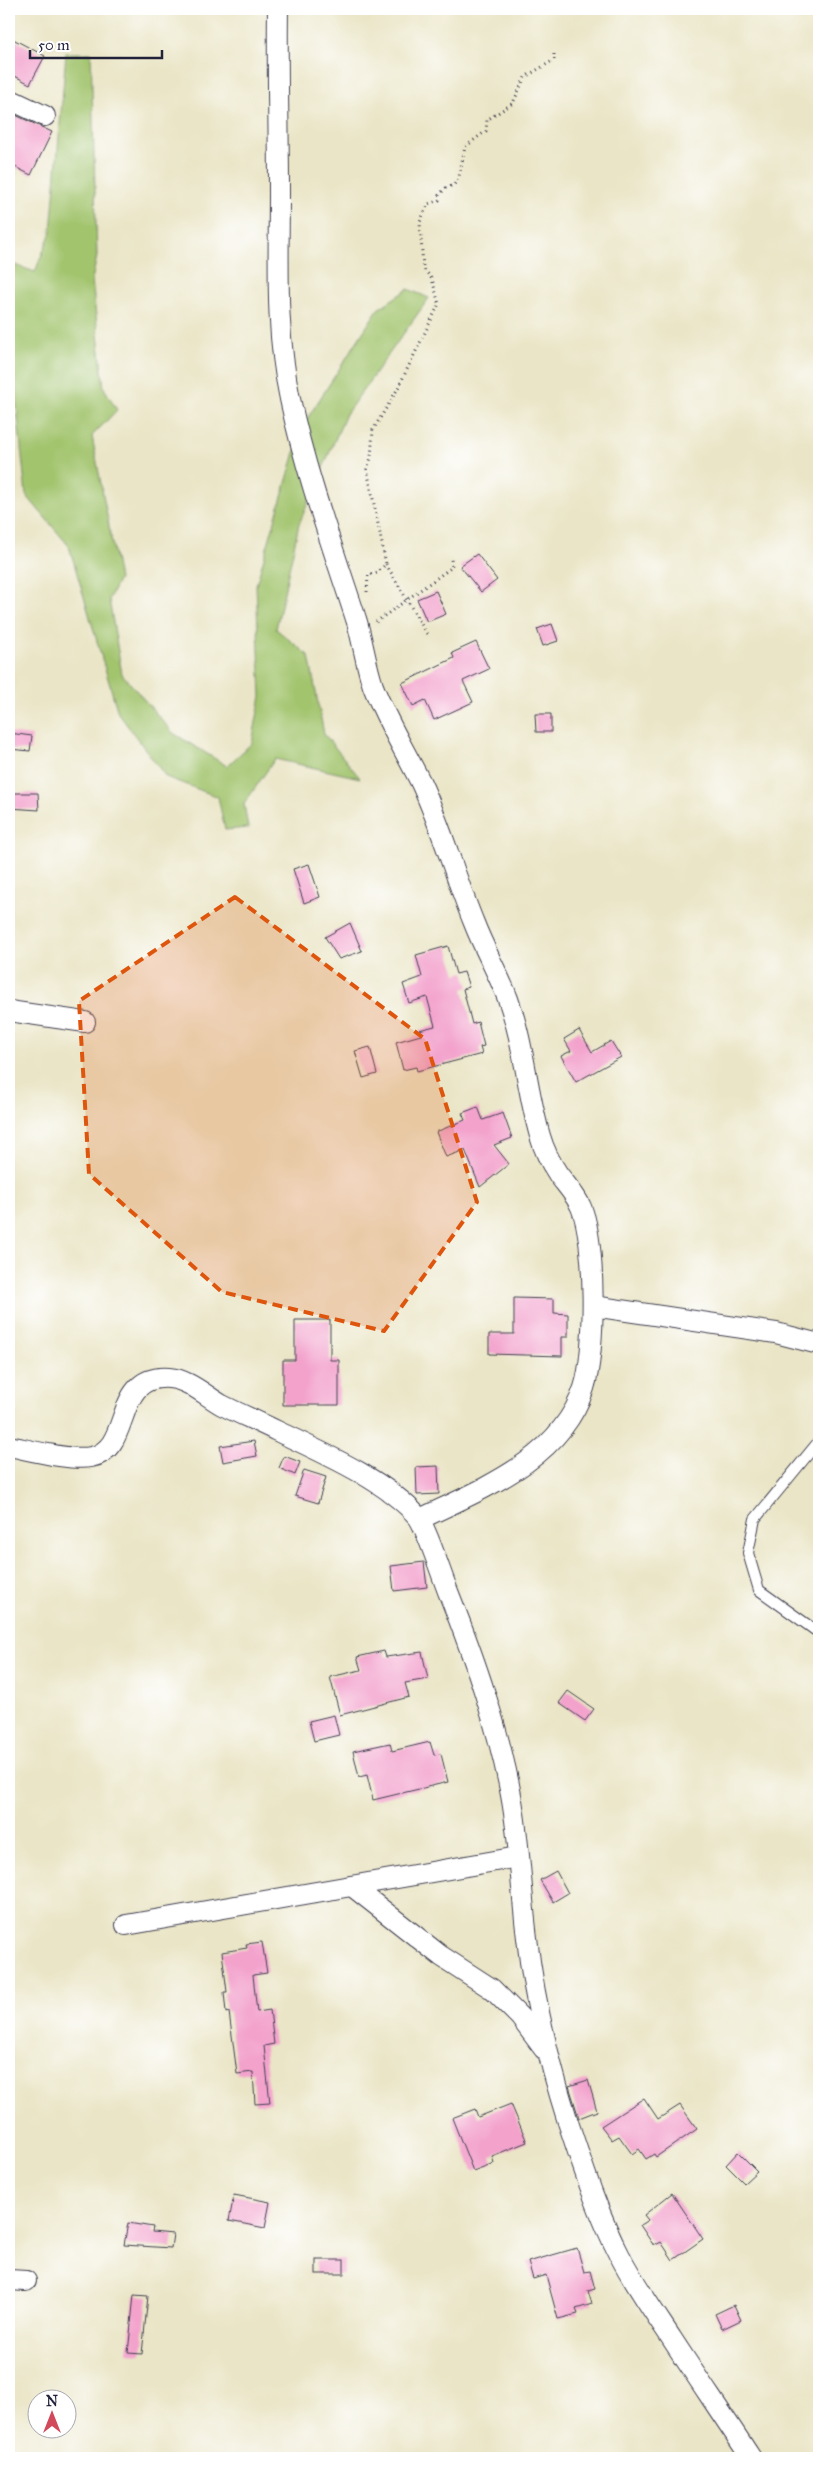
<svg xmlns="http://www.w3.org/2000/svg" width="828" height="2467" viewBox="0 0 828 2467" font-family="'IM FELL Great Primer',serif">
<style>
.green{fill:#a2c46d;stroke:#627354}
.building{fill:#f3a2cc}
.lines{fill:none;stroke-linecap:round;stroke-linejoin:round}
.lane-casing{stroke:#403f50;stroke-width:12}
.street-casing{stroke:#403f50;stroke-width:22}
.path{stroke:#403f50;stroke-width:3;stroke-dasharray:1 4;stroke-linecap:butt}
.lane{stroke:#fff;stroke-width:10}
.street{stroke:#fff;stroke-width:20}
.marked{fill:#de560e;fill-opacity:0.2;stroke:#de560e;stroke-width:4;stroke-dasharray:10 6;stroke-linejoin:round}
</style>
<rect width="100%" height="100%" fill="#fff"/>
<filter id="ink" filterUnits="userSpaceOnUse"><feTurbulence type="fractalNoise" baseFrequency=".02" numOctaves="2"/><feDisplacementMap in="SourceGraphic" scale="10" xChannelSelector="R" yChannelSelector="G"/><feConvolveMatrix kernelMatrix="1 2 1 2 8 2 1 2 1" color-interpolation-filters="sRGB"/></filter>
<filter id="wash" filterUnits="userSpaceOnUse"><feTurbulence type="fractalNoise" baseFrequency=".0096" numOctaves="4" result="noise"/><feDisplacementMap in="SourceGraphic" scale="20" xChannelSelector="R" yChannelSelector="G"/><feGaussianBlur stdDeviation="1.12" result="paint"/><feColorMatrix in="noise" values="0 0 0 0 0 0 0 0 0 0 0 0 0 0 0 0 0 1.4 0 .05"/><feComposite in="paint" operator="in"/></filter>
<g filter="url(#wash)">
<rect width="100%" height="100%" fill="#eae5c6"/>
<polygon class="green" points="66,53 91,53 97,256 92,280 104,388 117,410 92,436 119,579 109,599 122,674 173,733 227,766 252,743 261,696 256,585 303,425 378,309 408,289 429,298 346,414 299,524 276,629 309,656 324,734 360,778 275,759 244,804 248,828 225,830 218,797 166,777 118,713 69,546 26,495 9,331 9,263 35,272 51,232"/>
<g id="blocks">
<g class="building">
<polygon points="13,39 45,56 30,84 9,73 9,47"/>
<polygon points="9,112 52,132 31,175 9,164"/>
<polygon points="477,554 497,580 481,592 460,566"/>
<polygon points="436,591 446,614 427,622 417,599"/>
<polygon points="552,624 558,641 543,646 537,629"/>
<polygon points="476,642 489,669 463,681 473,702 434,720 425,700 413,706 402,683 454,658 452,653"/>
<polygon points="535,714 551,714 551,732 536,732"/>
<polygon points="9,733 32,736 30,751 9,749"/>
<polygon points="9,793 38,793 39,810 9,808"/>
<polygon points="309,864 320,897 304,903 293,869"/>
<polygon points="350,923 362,951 339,959 325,937"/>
<polygon points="448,946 456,974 464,972 469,987 463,989 472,1024 478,1022 484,1046 480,1047 482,1054 417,1071 416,1067 403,1070 396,1042 421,1035 419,1030 435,1026 427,997 409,1003 403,984 422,977 416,955"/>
<polygon points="579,1030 592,1052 611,1041 621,1057 576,1082 561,1056 571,1051 564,1039"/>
<polygon points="370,1047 377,1074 363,1078 355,1051"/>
<polygon points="478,1107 483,1120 503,1113 512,1138 494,1145 509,1164 480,1187 465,1150 446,1157 436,1132 465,1120 462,1113"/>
<polygon points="514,1298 554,1299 554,1313 568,1314 568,1337 562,1337 562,1356 489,1354 489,1334 514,1334"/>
<polygon points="295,1320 330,1320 330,1360 339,1360 339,1405 283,1405 283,1360 295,1360"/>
<polygon points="254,1441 257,1456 223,1462 220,1446"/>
<polygon points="284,1456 300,1462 295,1475 279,1468"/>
<polygon points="438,1466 439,1494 417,1495 416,1467"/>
<polygon points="304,1470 326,1477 318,1503 295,1496"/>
<polygon points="424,1562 427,1587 394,1591 391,1566"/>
<polygon points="384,1651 386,1657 422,1652 428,1679 405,1683 409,1697 340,1715 330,1677 361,1670 357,1657"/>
<polygon points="568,1691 594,1709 585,1721 559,1703"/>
<polygon points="334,1715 339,1735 314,1741 309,1721"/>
<polygon points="430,1742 434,1755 441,1754 448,1782 373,1800 367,1775 359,1777 353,1751 390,1743 392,1751"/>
<polygon points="556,1871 568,1893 553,1902 540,1880"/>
<polygon points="262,1942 267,1973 253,1975 257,2012 270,2010 274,2044 264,2046 270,2103 255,2104 253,2072 237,2074 229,2012 226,2013 224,1992 227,1992 222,1952 247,1948 246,1944"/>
<polygon points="588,2080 597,2111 579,2118 569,2086"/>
<polygon points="644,2098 658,2119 680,2105 697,2129 656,2157 654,2154 646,2159 639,2149 632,2154 619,2136 612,2140 601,2126"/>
<polygon points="511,2104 527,2142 492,2156 494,2163 473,2171 452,2118 475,2109 478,2117"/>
<polygon points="738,2152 757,2171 744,2183 726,2165"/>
<polygon points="672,2193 703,2239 673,2260 661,2242 654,2246 640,2225 648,2220 644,2215"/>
<polygon points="234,2195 270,2202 265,2228 229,2221"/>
<polygon points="128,2223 153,2227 152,2232 173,2234 171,2248 124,2245"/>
<polygon points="577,2248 584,2272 590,2271 595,2289 588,2291 592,2304 576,2309 578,2314 558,2319 546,2275 533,2279 528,2262"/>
<rect x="316" y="2260" width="28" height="14"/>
<polygon points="134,2295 148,2296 142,2354 128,2353"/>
<polygon points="734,2305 741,2320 722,2329 715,2314"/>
</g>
</g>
</g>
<g filter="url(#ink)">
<use href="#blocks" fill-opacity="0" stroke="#403f50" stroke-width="1"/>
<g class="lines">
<defs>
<polyline id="lane" points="819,1441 755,1519 748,1553 759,1590 819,1633"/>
<g id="street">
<path d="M278 9C277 70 279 131 279 192 279 261 275 330 290 399 306 474 333 548 357 622 363 643 366 665 373 686 386 720 405 751 421 783 442 828 455 877 474 923 484 949 498 973 508 999 524 1043 527 1091 540 1136 544 1150 550 1162 558 1174 566 1185 575 1194 581 1207 596 1242 596 1352 584 1388 560 1460 482 1489 420 1519"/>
<polyline points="9,99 45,116"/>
<polyline points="9,1011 85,1022"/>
<polyline points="593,1306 776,1333 819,1344"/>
<path d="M9 1446C30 1450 71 1461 91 1457 134 1449 111 1374 169 1378 188 1379 206 1396 222 1405 240 1414 259 1422 277 1431 321 1452 386 1480 418 1517 427 1529 442 1577 449 1594 475 1660 498 1726 511 1795 520 1842 521 1891 527 1938 534 2001 549 2062 568 2122 583 2167 598 2214 620 2256 635 2285 654 2312 672 2339 698 2379 725 2418 751 2458"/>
<polyline points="352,1886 441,1956 492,1989 520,2017 544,2049"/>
<polyline points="126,1925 518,1857"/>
<polyline points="9,2280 26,2281"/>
</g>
</defs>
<use href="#lane" class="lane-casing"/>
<use href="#street" class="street-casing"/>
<g class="path">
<polyline points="386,564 427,634"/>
<polyline points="367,592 368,575 377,573 386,564 367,469 371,458 373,430 397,390 439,304 432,279 423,268 420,222 428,204 439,200 439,195 446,188 454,185 459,177 465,147 486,131 487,120 513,103 525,77 554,60 554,53"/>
<polyline points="376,622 452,567 451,559"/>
</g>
<use href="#lane" class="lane"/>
<use href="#street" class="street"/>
</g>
</g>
<path class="marked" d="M235 897 425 1039 477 1202 384 1331 222 1292 89 1174 79 1001Z"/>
<rect width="828" height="2467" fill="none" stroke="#fff" stroke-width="30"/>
<g transform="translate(52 2414)"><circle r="24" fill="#ffffff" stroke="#a7a7b1"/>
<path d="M0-4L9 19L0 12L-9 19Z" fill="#d1495b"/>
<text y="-8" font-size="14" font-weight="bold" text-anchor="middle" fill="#22223b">N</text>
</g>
<path d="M30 50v8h132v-8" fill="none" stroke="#22223b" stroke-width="2.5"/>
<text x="38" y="50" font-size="15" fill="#22223b" stroke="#ffffff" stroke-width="4" paint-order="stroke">50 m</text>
</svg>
